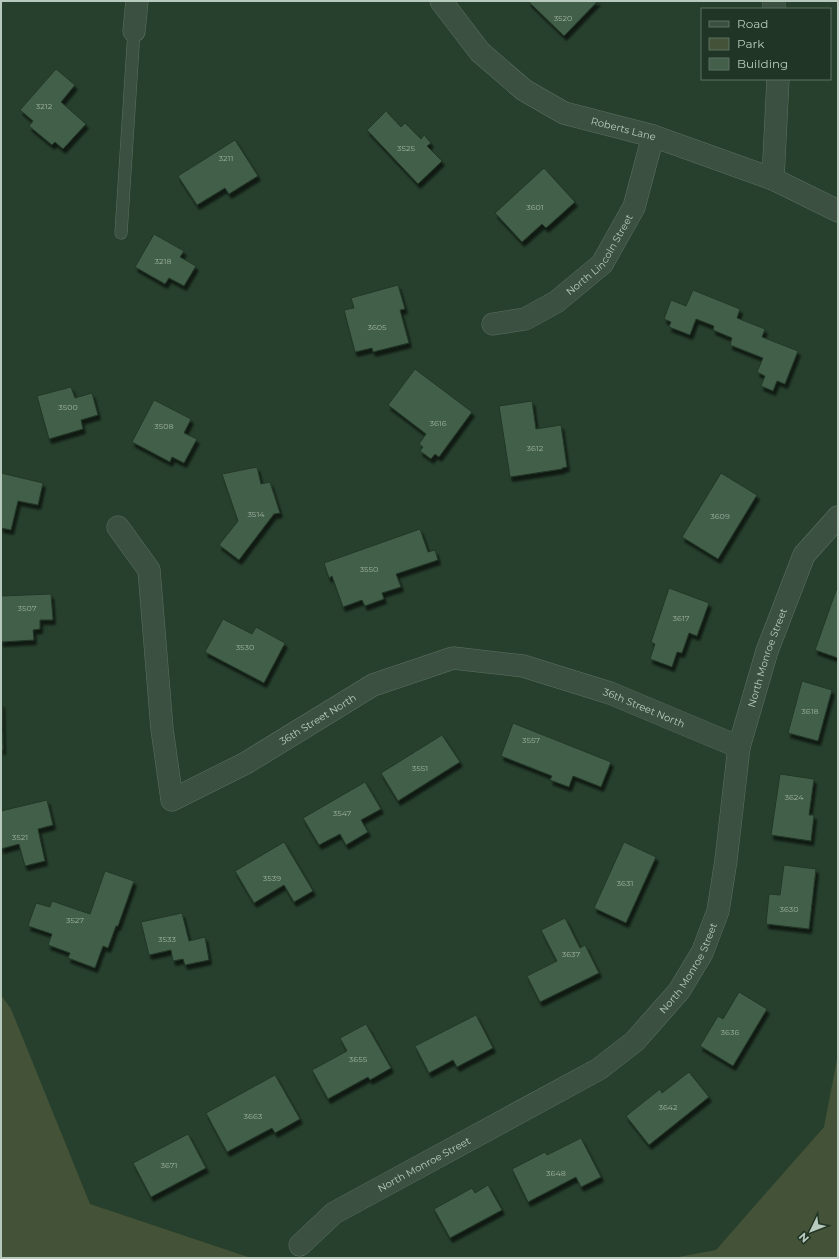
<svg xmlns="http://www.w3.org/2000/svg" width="839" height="1259" viewBox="0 0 839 1259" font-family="Montserrat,sans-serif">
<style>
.green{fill:#445237}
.building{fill:#435f4a;stroke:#223727;filter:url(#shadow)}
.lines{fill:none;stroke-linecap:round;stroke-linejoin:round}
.service-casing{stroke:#5c7061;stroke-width:13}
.minor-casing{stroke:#5c7061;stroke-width:23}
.service{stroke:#3b5040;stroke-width:12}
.minor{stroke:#3b5040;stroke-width:22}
.labels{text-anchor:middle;stroke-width:3.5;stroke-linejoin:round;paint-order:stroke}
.number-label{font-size:8px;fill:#9bafa0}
.street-label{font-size:10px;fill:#b8cabd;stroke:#203525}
</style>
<defs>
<filter id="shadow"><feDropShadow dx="2.5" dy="4.5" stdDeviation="1" flood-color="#0009"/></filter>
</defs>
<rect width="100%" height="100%" fill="#27402d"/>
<g class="green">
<polygon points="1,995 11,1009 90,1204 251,1258 1,1258"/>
<polygon points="838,1054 838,1258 673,1258 716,1250 824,1127"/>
</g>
<g class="building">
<polygon points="528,1 598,1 564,36"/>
<polygon points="56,69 75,85 61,102 86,124 63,149 55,142 52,145 29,126 33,121 20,110"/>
<polygon points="386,111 401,127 405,123 421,139 424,135 431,143 427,146 442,161 418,184 367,130"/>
<polygon points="235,140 258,176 229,194 225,188 197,205 178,176"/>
<polygon points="544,168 575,202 546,228 542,224 522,242 495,213"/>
<polygon points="154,234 184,251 180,257 196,266 184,286 169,278 165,284 135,267"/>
<polygon points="398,285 405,309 400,310 409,343 373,352 372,348 355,352 344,310 354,308 351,298"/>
<polygon points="693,290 740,309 737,318 765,329 762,337 798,351 785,384 777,381 773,391 761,386 765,376 757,372 763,358 730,345 732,338 713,330 714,326 696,319 690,335 669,327 671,322 664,319 671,300 686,306"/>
<polygon points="415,369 472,412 439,457 435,454 431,459 420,451 423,447 419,444 426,434 388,405"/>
<polygon points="71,387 75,398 92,393 98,415 81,420 83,429 49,439 37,396"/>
<polygon points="154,400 191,419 184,433 197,439 184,463 172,457 170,462 132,442"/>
<polygon points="532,401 536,429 561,425 567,467 562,468 562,469 510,477 499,406"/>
<polygon points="257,467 261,484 270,482 280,513 274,514 239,560 219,545 238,521 222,474"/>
<polygon points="1,473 43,483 38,505 18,501 11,530 1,528"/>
<polygon points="721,473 757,495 718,559 682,537"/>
<polygon points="420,529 428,552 435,550 438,560 396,574 401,587 382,593 384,599 365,606 362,600 343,607 332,576 329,578 324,563"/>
<polygon points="838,585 838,658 815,650"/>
<polygon points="669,588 709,603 697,636 689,633 682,653 677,652 672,667 650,659 655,644 651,642"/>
<polygon points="51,594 53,620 40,620 40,629 33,630 34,640 1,642 1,596"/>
<polygon points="223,619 252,634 256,627 285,643 264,683 205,652"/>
<polygon points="802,681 832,690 818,741 788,733"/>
<polygon points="1,703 2,703 3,750 1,750"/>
<polygon points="513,723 611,762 601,787 573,776 569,787 550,780 552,776 501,756"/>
<polygon points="442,735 460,762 398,801 381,773"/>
<polygon points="780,774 814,779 809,815 814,815 811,841 771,835"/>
<polygon points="365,782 381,809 361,820 368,832 346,845 340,834 319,845 303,818"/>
<polygon points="47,800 53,825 38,829 45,861 25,866 19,844 1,849 1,811"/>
<polygon points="284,842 313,891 294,902 284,885 254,903 235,871"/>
<polygon points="624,842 656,857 626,923 594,908"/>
<polygon points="784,865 816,869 809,929 766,924 769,894 780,895"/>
<polygon points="105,871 134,881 118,926 116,926 108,948 103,946 95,968 68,958 70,953 48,945 52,934 28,926 36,903 50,907 52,901 90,914"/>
<polygon points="182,913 189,941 205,937 209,960 185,965 183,959 173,961 171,950 149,955 141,922"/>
<polygon points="565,918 580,948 585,945 599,973 540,1002 527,976 557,961 541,930"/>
<polygon points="739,992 767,1009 733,1066 700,1046 718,1016 723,1019"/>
<polygon points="476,1015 493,1048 457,1067 453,1060 429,1073 415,1046"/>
<polygon points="366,1024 391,1068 370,1080 368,1077 328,1099 312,1070 347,1051 340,1038"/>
<polygon points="689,1072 709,1097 649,1145 626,1116 660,1089 662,1093"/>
<polygon points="275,1075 300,1119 275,1133 272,1128 227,1152 206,1113"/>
<polygon points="188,1134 206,1168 151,1197 133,1163"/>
<polygon points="581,1138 601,1177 581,1187 576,1177 528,1202 512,1169 545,1152 547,1155"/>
<polygon points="488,1185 502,1210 450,1238 434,1209 472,1188 475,1193"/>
</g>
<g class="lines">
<defs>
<polyline id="service" points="121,233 134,31"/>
<g id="minor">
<path id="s1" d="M441 1 480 52 524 90 564 113 653 136 773 179 838 211"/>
<polyline points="774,1 774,9"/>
<polyline points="134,31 137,1"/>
<polyline points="773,179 778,79"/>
<path id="s2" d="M493 324 525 319 556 302 602 264 634 207 653 136"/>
<path id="s3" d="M118 527 149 570 162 729 172 800 246 763 373 685 453 658 523 666 610 693 739 747"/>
<path id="s4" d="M300 1245 334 1213 599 1069 635 1041 679 991 702 953 718 911 726 860 739 747 767 651 804 555 838 517"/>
</g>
</defs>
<use href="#service" class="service-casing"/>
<use href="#minor" class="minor-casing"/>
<use href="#service" class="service"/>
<use href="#minor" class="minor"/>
</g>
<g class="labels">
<g class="number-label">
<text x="563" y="21">3520</text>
<text x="44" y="109">3212</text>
<text x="406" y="151">3525</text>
<text x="226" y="161">3211</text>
<text x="535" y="210">3601</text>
<text x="163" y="264">3218</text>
<text x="377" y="330">3605</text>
<text x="68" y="410">3500</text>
<text x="438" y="426">3616</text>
<text x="164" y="429">3508</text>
<text x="535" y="451">3612</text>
<text x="256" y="517">3514</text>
<text x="720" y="519">3609</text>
<text x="369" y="572">3550</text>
<text x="27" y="611">3507</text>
<text x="681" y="621">3617</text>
<text x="245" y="650">3530</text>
<text x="810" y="714">3618</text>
<text x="531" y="743">3557</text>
<text x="420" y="771">3551</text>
<text x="794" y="800">3624</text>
<text x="342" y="816">3547</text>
<text x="20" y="840">3521</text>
<text x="272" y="881">3539</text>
<text x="625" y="886">3631</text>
<text x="789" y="912">3630</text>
<text x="75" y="923">3527</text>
<text x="167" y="942">3533</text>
<text x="571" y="957">3637</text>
<text x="730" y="1035">3636</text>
<text x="358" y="1062">3655</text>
<text x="668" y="1110">3642</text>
<text x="253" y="1119">3663</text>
<text x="169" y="1168">3671</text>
<text x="556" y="1176">3648</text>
</g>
<g class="street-label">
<text dy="4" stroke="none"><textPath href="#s1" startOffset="230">Roberts Lane</textPath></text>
<text dy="4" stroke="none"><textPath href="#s2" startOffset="133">North Lincoln Street</textPath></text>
<text dy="4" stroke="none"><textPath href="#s4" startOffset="809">North Monroe Street</textPath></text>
<text dy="4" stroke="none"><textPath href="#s3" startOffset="799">36th Street North</textPath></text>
<text dy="4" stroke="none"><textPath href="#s3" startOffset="451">36th Street North</textPath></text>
<text dy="4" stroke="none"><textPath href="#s4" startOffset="485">North Monroe Street</textPath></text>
<text dy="4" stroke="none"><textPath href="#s4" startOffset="149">North Monroe Street</textPath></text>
</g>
</g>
<rect width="839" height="1259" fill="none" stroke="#b8cabd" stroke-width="4"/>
<rect x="701" y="8" width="130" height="72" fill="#203525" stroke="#5d7162"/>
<rect x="709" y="21" width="20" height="6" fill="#3b5040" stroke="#5d7162"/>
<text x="737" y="28" font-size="12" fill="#b8cabd">Road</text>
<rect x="709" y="38" width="20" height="12" fill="#445237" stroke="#5d7162"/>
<text x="737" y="48" font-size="12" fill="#b8cabd">Park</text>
<rect x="709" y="58" width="20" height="12" fill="#435f4a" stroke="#5d7162"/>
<text x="737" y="68" font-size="12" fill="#b8cabd">Building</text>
<g transform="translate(811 1231) rotate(227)" stroke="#203525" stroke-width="3" paint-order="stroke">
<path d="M0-3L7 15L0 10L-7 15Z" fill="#b8cabd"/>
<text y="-6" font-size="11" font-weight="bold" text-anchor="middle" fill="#b8cabd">N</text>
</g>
</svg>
